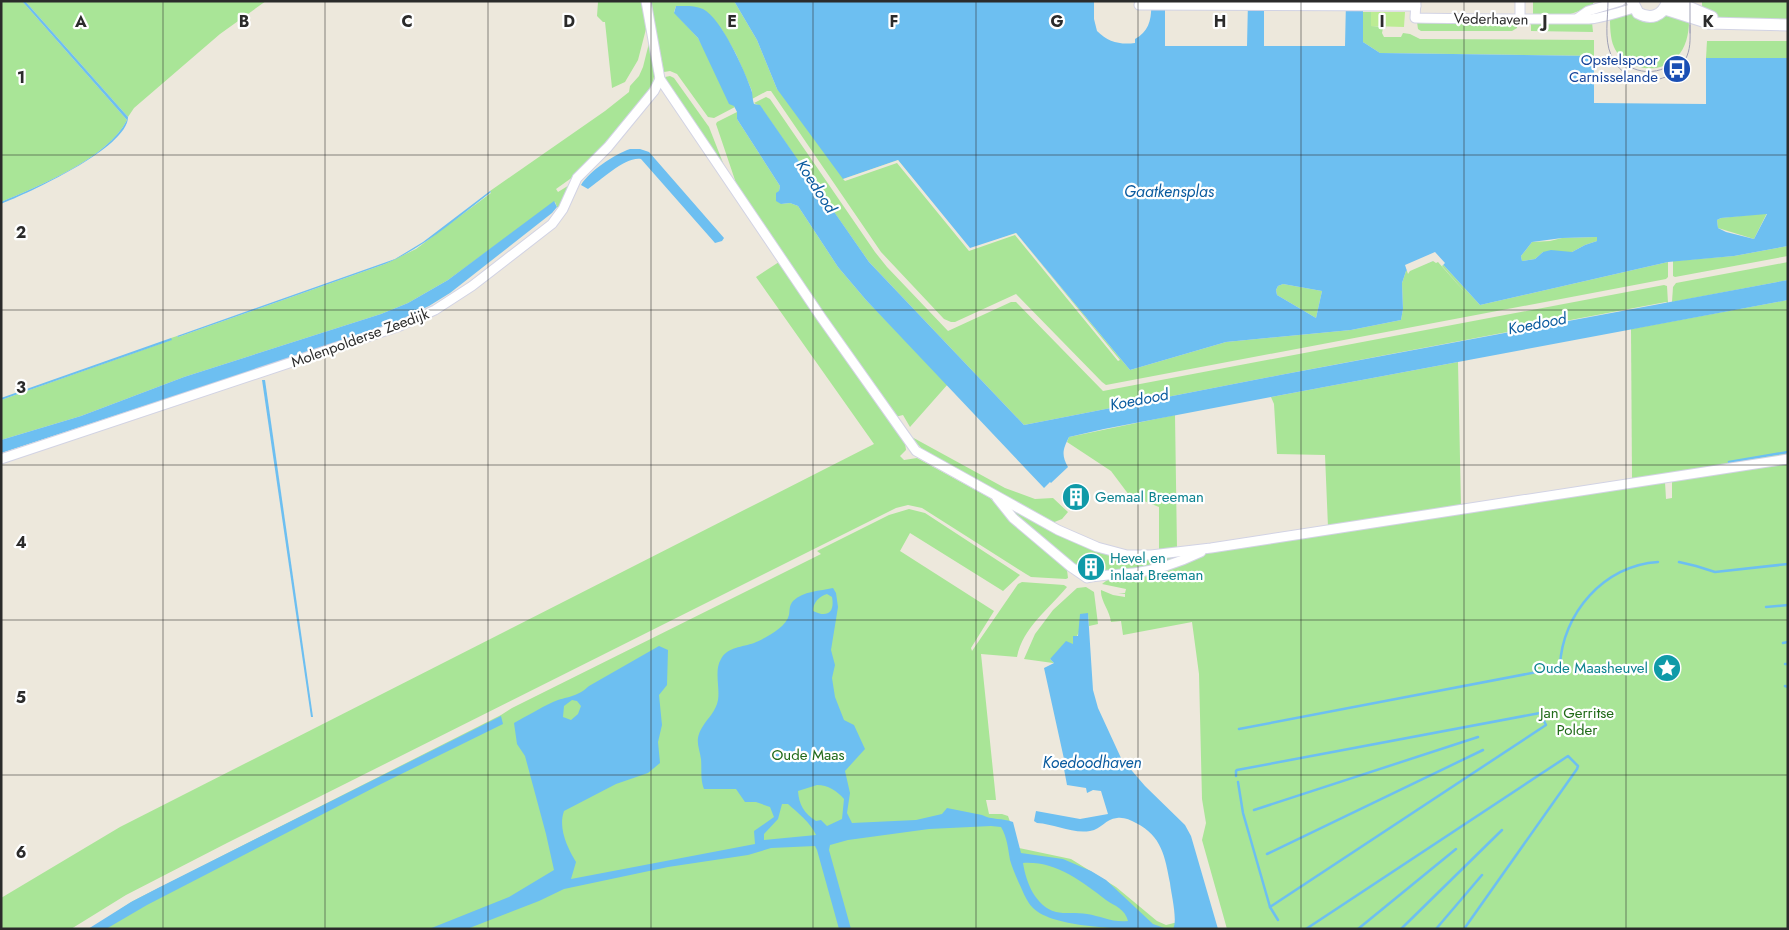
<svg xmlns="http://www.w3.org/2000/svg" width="1789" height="930" viewBox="0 0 1789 930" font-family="Jost,sans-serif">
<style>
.green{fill:#a9e597}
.pitch{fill:#bcec93}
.water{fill:#6dbff1;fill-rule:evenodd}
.pier{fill:#ede8dc}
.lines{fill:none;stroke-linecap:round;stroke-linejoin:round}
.stream{stroke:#6dbff1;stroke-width:2.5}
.minor-casing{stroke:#d2d3e4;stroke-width:11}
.tertiary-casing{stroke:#d2d3e4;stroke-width:13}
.minor{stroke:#fff;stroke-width:9}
.tertiary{stroke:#fff;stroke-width:11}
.tram{stroke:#9fa0b5;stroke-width:1}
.grid{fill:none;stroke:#2b2b2b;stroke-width:1;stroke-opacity:0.55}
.labels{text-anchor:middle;stroke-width:4.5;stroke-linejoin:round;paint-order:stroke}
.street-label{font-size:15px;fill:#2b2b2b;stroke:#fff}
.transit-label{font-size:15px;fill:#164399;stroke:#fff;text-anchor:end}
.culture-label{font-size:15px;fill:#0d838f;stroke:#fff;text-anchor:start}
.park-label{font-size:15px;fill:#206a18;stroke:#fff}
.water-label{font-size:16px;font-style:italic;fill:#0a5b9f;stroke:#fff}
.grid-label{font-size:16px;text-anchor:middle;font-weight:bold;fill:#2b2b2b;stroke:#fff;stroke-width:4.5;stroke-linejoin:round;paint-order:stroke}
</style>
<rect width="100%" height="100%" fill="#ede8dc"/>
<g class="green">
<path d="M1 1H22L127 120C108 158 39 186 1 202Z"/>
<polygon points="25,1 266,1 220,34 134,108 128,117"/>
<polygon points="642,1 646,29 638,60 625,82 612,88 605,22 603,22 597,16 598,2"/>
<polygon points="650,1 734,1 757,40 777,89 898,160 1016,233 1130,370 1226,342 1351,330 1401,320 1403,309 1402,283 1406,271 1438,259 1480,305 1668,262 1668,277 1666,279 1106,385 1102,382 1016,294 955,322 951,322 944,319 881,252 771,91 767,91 752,99 752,91 736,54 722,30 676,6 674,12 698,38 735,107 714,118 708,117 677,74 670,71 664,72"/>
<polygon points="1533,1 1597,1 1593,3 1593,6 1565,16 1533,16"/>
<path d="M1702 1H1788V21C1766 20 1723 23 1706 12 1702 9 1702 6 1702 1Z"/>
<polygon points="1363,12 1371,12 1371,26 1387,27 1383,28 1382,33 1384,37 1401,37 1403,33 1410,34 1420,39 1594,40 1594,56 1380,53 1363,42"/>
<path d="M1631 13 1641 18 1671 15 1689 21C1689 33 1686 48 1677 57 1660 76 1624 70 1614 47 1610 38 1610 25 1610 16Z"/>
<polygon points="1417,22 1517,24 1517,28 1512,31 1421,31 1418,29"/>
<polygon points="1592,22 1593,32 1531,31 1531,24 1571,24"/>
<polygon points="1707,41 1788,41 1788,58 1706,58"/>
<polygon points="649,43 655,71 652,87 609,142 577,174 556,189 558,192 571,184 562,208 557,207 555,202 448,280 408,303 381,314 184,377 81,416 1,440 1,400 171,340 171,338 177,336 178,337 385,264 416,249 491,193 490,191 605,111 629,92 630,86 639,76 643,67"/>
<polygon points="670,76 674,78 709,127 725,168 672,92 665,77"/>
<polygon points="766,97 770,99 875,252 887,267 948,331 1011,302 1016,302 1103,391 1664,285 1667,286 1668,303 1666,302 1280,375 1024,425 869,262 760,106 754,103"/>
<polygon points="737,112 737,119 780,186 779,191 781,204 790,203 798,206 838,267 866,300 948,384 910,427 903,415 895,417 809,294 737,186 716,124 717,122"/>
<polygon points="1767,213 1754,239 1718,228 1717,220 1721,218"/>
<polygon points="1597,237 1597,241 1585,245 1572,252 1543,252 1535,259 1522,261 1521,256 1532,242 1550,241 1562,238"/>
<polygon points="1788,246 1788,256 1675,277 1673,276 1673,261 1734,256"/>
<polygon points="779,262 905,443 906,450 900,456 904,460 917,458 990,498 1006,515 1064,564 1067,570 1068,578 1066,579 1031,577 1026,574 922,508 908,505 896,508 227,843 126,895 71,929 1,929 1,898 120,827 874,444 756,277"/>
<polygon points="1788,262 1788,280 1672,302 1673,287 1676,283"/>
<polygon points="1283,284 1322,291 1316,318 1277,295 1276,290 1278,286"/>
<polygon points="1788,300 1788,456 1632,480 1631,329"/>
<polygon points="1458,362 1461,507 1328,527 1325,455 1277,454 1274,404 1271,397"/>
<polygon points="1175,415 1177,549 1159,551 1159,507 1129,495 1111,471 1067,442 1069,437"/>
<polygon points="910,436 1005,488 1035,499 1053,498 1068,512 1062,519 1052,523 926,453"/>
<path d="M1788 463V929H1227L1202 840 1206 823 1202 799 1199 674 1192 622 1123 635 1121 621 1111 622C1110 611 1100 600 1101 590L1113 595 1125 597V594L1118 593H1125L1126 589 1102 584 1110 578 1212 552 1665 482 1666 499 1672 498V481Z"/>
<path d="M1009 508 1096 550 1112 556 1126 558 1189 554C1163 566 1105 580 1078 567L1015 516Z"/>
<path d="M909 509 925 513 1020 575 1003 591 910 533 900 551 994 611 971 648 972 651 1018 584 1022 582 1064 585 1067 587C1049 609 1023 627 1017 657L981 654 996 800H986L989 814H1002L1008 816 1019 848 1071 859 1116 887 1157 921 1166 925 1178 922 1179 929H90L133 901 501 715 512 708 821 554 817 551 889 515Z"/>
<polygon points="1086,587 1094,592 1098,624 1089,626 1088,614 1073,644 1050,659 1054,663 1053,663 1024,659 1035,634 1053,610 1077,588"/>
</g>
<polygon class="pitch" points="1371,12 1405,12 1404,27 1371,26"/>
<g class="water">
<path d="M22 1H25L128 117C128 148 28 193 1 204V202C39 186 108 158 127 120Z"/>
<path d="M734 1H1094V19L1097 31C1108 42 1120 45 1135 43V39C1150 31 1152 17 1151 1H1165V46H1247L1248 1H1264V46H1345L1346 1H1363V42L1380 53 1594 56V103L1706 104V58H1788V246L1734 256 1668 262 1480 305 1438 259 1406 271 1402 283 1403 309 1401 320 1351 330 1226 342 1130 370 1016 233 970 249 898 160 843 179 777 89 757 40ZM1767 214 1754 239 1726 232 1718 228 1717 220 1721 218ZM1597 237V241L1585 245 1572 252 1551 250 1543 252 1535 259 1522 261 1521 256 1532 242 1562 238ZM1283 284 1322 291 1316 318 1277 295 1276 290 1278 286Z"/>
<path d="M676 6C684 6 694 5 703 9 721 18 744 69 751 89 753 94 752 98 754 104L760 105 869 262 1024 425 1280 375 1788 280V300L1271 397 1104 429 1069 437C1063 449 1061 455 1068 467L1051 483 1050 482 1044 488 866 300 838 267 798 206 790 203 781 204 776 201V193L779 191 780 186 737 119V112L734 106 729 104 698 38 674 13Z"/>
<path d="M630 149H640L649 152 724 238 722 241 715 243 641 159C626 156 601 180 588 189L581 185C589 171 615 154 630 149Z"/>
<path d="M490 191 491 192C457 218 424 248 385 264L178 337 177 336 395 259 423 242Z"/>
<polygon points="554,201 557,207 552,213 450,293 429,306 385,327 1,453 1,440 81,416 184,377 381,314 408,303 448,280"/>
<polygon points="171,338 172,340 1,400 1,398"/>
<polygon points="262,380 265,380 313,717 311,717"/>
<path d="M833 588 836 593 838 607 831 650 835 665 832 678 835 697 844 720 854 725 865 749 845 771 850 793 847 813 852 823 916 820 942 814 947 808 982 815C991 820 1003 818 1013 822L1021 853 1063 859 1091 871 1106 880 1153 924 1167 929C1136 929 1055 930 1033 908 1026 901 1022 889 1018 881 1015 874 1012 867 1010 860 1008 848 1007 837 1001 827L991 826 929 829 848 840 830 845 829 850 851 929H839L817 850 815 846 771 848 748 855 668 867 564 889 539 901 467 929H429L509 897 554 870 546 834 525 756 517 744 514 723C527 716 540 708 553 702 567 696 576 698 589 686L659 646 668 650 667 685 659 695 662 725 658 742 660 763 648 773 616 784 564 811C558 828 567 847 576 862L571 879 755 844 754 831 774 817 770 807 756 802H745L736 789H704C700 778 702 771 701 759 699 746 694 740 703 726 708 718 716 711 718 700 720 687 714 670 721 659 727 647 743 647 754 643 765 638 786 628 789 615 790 609 789 606 793 601 803 591 820 591 833 588ZM827 594 832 597C835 613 827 618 813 611 813 603 819 596 827 594ZM572 700 577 701 581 706 578 714 571 720 563 717 564 706ZM817 785C828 785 837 791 844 799L842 819 827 826 821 820 816 821C804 813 799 805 798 791ZM782 804H788C797 812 811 823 816 835L764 840V834L778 819ZM1023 863C1056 861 1081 881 1106 900 1115 906 1125 909 1128 921 1113 923 1101 916 1087 914 1077 912 1064 914 1056 912 1035 906 1026 882 1023 863Z"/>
<path d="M1088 613 1093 690 1098 708 1121 758 1145 786 1185 825 1191 836 1218 929H1173C1178 921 1171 893 1170 883 1165 857 1162 836 1136 823 1130 820 1124 817 1117 818 1105 819 1102 829 1090 831 1073 834 1054 824 1037 823L1034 821 1036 811 1080 819 1108 814 1101 791 1093 790 1087 793 1086 788 1067 785 1064 769 1066 768 1044 668 1054 663 1050 659 1066 641 1073 644V636H1078L1080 614Z"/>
<polygon points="501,716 503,724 381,784 147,905 106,929 88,929 131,902 158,888"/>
</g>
<g class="pier">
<polygon points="898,160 970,248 1016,233 1120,360 1118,361 1015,235 969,251 897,163 845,181 843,179"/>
<polygon points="1435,252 1445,263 1442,266 1470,298 1438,262 1436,263 1433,261 1410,271 1408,274 1405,265"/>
</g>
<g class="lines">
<g class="stream">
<polyline points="1729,462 1788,452"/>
<polyline points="1679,562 1696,566 1715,572 1788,564"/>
<polyline points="1766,607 1788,605"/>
<polyline points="1783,643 1788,642"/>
<polyline points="1785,664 1788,664"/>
<polyline points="1785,686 1788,687"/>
<path d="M1239 729 1558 668 1560 666C1562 614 1604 565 1658 562"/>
<polyline points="1236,776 1236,771 1237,770 1540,713 1546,725 1270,907 1243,813 1238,782"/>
<polyline points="1254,810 1478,737"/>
<polyline points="1267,854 1483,750"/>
<polyline points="1270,907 1278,920"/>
<polyline points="1306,929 1568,756 1578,766 1577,769 1464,929"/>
<polyline points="1358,929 1456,849"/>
<polyline points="1401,929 1502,830"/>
<polyline points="1436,929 1482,875"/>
</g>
<defs>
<g id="minor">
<polyline points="646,1 660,79 821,317 916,451 1058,530 1097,547 1127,555 1151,555 1211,548 1788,459"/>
<path d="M1416 1 1415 18C1473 19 1531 19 1589 19 1599 19 1623 11 1634 8"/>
<polyline points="1139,5 1416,6"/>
<polyline points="1578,18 1588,11 1621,1"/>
<polyline points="1520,20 1520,1"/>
<polyline points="1,459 400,326 435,310 472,286 552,224 563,209 577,178 608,147 654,91 660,79"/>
<path d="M997 498 1013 518 1071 567 1087 578C1103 574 1118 575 1134 573 1157 570 1180 562 1201 552"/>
</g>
<g id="tertiary">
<path d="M1632 1 1638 13C1651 20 1662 16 1667 3"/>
<polyline points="1674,1 1712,17"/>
<polyline points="1665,9 1709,23 1788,25"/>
</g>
</defs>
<use href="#minor" class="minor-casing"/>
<use href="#tertiary" class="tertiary-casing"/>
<use href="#minor" class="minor"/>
<use href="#tertiary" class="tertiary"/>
<g class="tram">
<path d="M1608 1C1608 18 1604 39 1611 55 1624 88 1672 89 1687 56 1691 46 1690 36 1690 25"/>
<polyline points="1690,33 1690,1"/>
<path d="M1620 60C1638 76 1660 75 1678 60"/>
</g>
</g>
<path class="grid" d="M163 1V929M325 1V929M488 1V929M651 1V929M813 1V929M976 1V929M1138 1V929M1301 1V929M1464 1V929M1626 1V929M1 155H1788M1 310H1788M1 465H1788M1 620H1788M1 775H1788"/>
<defs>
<symbol id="bus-disc" viewBox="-11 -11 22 22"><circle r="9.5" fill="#1a4fb4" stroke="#fff"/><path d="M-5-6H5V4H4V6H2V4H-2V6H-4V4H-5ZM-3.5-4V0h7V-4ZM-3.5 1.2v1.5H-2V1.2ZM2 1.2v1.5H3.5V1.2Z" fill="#fff"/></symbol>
<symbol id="building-disc" viewBox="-11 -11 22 22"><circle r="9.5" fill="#0f9aa8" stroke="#fff"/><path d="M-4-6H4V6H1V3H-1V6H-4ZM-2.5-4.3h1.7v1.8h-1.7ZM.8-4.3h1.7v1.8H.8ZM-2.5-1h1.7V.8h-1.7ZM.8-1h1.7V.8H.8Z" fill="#fff"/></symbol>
<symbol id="sight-disc" viewBox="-11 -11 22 22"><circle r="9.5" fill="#0f9aa8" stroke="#fff"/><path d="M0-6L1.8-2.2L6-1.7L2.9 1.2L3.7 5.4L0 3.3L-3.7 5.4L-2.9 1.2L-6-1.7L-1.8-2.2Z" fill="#fff"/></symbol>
</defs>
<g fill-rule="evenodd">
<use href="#bus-disc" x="1661" y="53" width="32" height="32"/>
<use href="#building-disc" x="1060" y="481" width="32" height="32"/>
<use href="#building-disc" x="1075" y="551" width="32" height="32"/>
<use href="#sight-disc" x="1651" y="652" width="32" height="32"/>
</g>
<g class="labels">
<g class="street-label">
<text transform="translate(1491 19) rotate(1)" y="5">Vederhaven</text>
<text transform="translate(360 338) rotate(-20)" y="5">Molenpolderse Zeedijk</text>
</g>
<g class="transit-label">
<text x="1658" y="65">Opstelspoor<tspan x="1658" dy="17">Carnisselande</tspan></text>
</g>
<g class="culture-label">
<text x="1095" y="502">Gemaal Breeman</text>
<text x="1110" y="563">Hevel en<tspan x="1110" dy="17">inlaat Breeman</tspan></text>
<text x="1648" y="673" text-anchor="end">Oude Maasheuvel</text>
</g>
<g class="park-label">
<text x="1577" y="718">Jan Gerritse<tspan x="1577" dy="17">Polder</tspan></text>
<text x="808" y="760">Oude Maas</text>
</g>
<g class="water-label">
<text transform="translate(817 186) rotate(57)" y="6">Koedood</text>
<text x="1169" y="197">Gaatkensplas</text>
<text transform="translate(1537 323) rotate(-11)" y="6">Koedood</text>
<text transform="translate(1139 399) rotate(-11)" y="6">Koedood</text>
<text x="1092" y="768">Koedoodhaven</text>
</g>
</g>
<g class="grid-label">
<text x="81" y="27">A</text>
<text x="244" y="27">B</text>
<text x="407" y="27">C</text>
<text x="569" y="27">D</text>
<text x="732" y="27">E</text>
<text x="894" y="27">F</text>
<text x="1057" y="27">G</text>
<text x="1220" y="27">H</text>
<text x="1382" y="27">I</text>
<text x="1545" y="27">J</text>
<text x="1708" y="27">K</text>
<text x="21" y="83">1</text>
<text x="21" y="238">2</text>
<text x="21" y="393">3</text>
<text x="21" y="548">4</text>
<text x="21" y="703">5</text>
<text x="21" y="858">6</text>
</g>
<rect width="1789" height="930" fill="none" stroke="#2b2b2b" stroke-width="5"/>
</svg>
